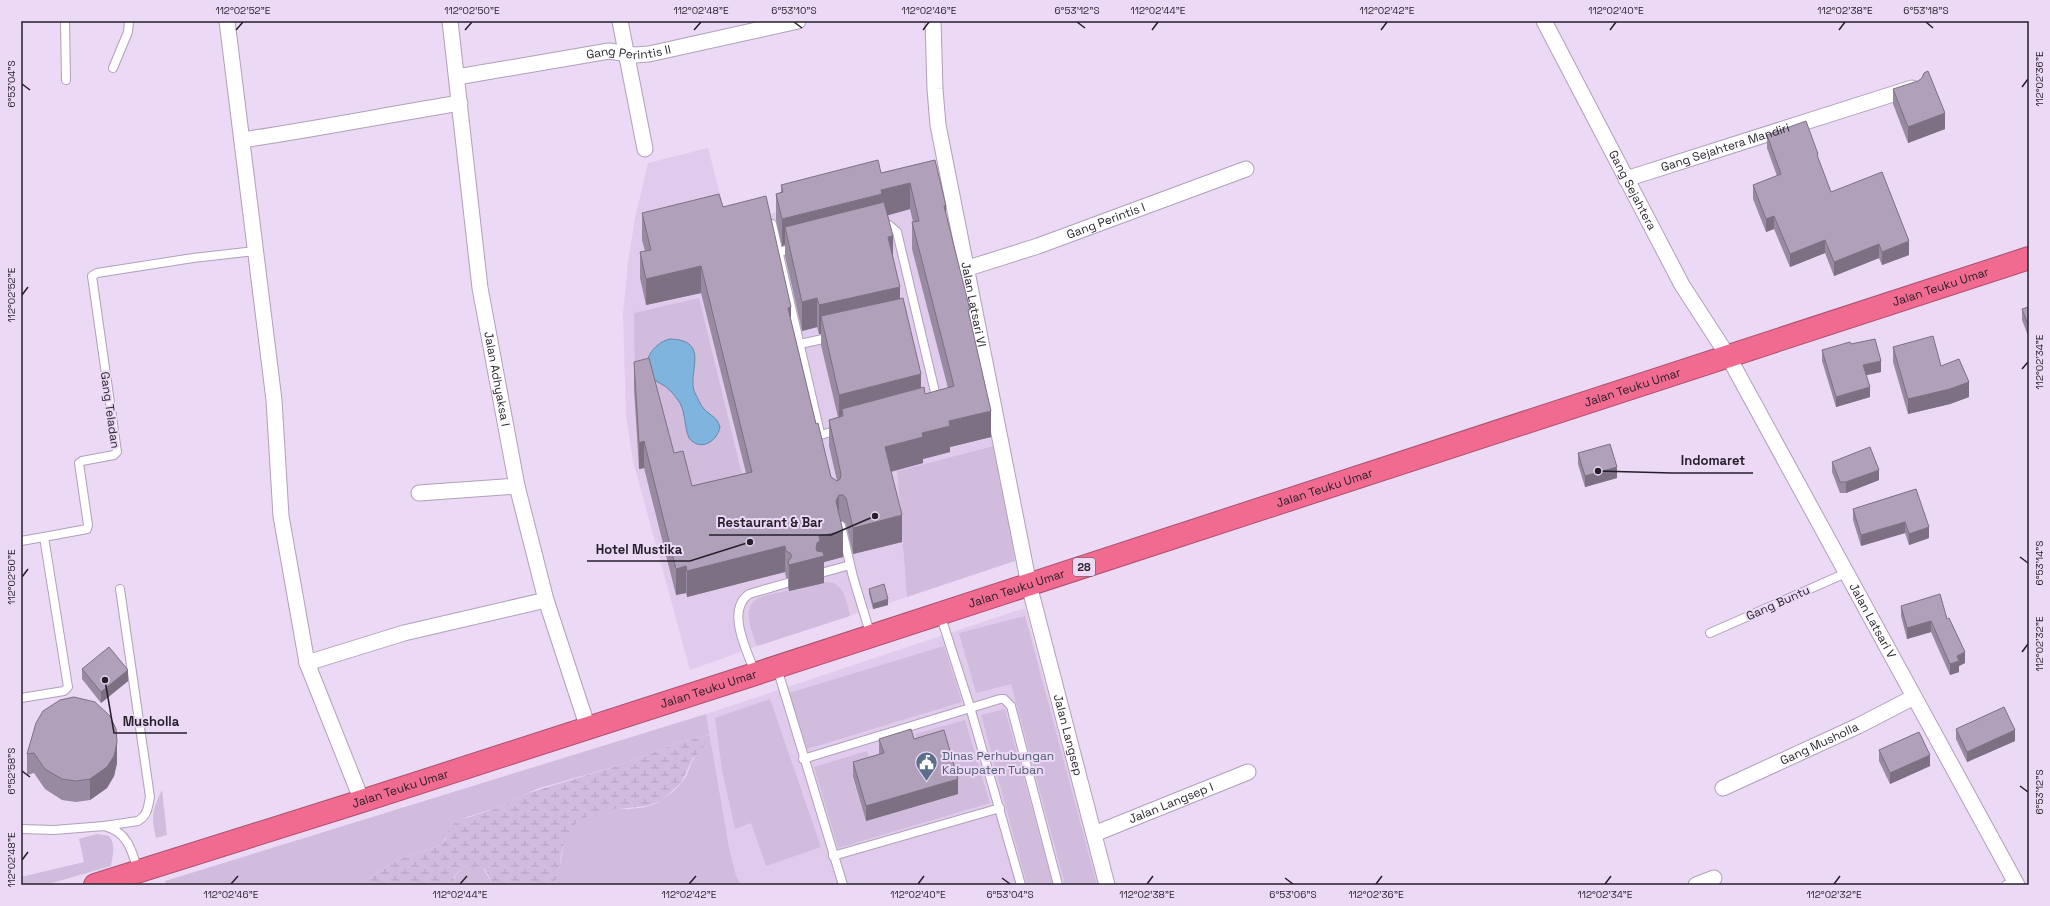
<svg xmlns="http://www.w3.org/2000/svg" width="2050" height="906" viewBox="0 0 2050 906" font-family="'Space Grotesk',sans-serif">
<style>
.built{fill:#e1cbed}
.green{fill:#d1bcde}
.wetland{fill:url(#wetland-marsh)}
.water{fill:#7fb4df;stroke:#6487a8}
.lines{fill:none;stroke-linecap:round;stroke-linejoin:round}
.lane-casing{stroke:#b0a0ba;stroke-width:10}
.street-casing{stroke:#b0a0ba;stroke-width:17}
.highway-casing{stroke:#aa506c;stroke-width:24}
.lane{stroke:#fff;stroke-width:8}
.street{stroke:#fff;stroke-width:15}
.highway{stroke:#f16b90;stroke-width:22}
.wall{fill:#988aa0;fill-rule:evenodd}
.shaded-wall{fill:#7c7082}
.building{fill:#b1a0ba;stroke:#7c7082}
.ticks{fill:none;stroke:#251f29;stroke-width:1.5}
.labels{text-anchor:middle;stroke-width:4;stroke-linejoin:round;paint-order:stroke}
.shield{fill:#ebd9f5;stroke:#605766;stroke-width:1}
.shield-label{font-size:11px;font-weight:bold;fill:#251f29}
.street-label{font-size:12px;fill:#251f29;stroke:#ebd9f5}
.service-label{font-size:12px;fill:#4e5e75;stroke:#ebd9f5;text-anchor:start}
.leader{fill:none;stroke:#251f29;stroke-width:1.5}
.callout-dot{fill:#251f29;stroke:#ebd9f5;stroke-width:1.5}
.callout-label{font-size:13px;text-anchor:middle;font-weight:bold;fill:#251f29;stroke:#ebd9f5;stroke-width:4;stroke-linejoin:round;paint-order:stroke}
.neatline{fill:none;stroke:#251f29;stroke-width:1.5}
.ticks-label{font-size:10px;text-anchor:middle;fill:#251f29}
</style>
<defs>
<pattern id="wetland-marsh" width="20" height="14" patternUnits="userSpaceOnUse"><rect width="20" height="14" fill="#d1bcde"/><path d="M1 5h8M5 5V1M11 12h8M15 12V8" fill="none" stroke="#b3a1be"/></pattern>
</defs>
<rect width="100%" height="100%" fill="#ebd9f5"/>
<g class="built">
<polygon points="708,148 728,225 878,185 934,176 997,445 897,471 907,597 757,646 690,670 633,461 626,416 623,313 628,262 635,218 648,163"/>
<polygon points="1025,608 1099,885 741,885 736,875 729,847 706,714"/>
</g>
<g class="green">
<polygon points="699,298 747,495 693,508 635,386 634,313"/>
<polygon points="997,445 1015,561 907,597 897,471"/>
<path d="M827 582C844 582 847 602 850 616L757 646C751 628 739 604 763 596Z"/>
<polygon points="1025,616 1097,885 1065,885 1011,684 976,693 959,633"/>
<polygon points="944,646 962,702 807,749 789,693"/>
<polygon points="770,699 821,847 766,866 751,823 735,829 722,770 715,718"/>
<polygon points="1005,709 1053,885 1027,885 981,715"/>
<path d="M706 714 729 847 736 875 741 885H553C565 866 558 838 577 821 600 801 634 816 659 802 670 795 683 784 688 772 690 767 691 762 694 758 698 750 704 743 709 735L680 742 617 766 540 788 525 794 500 807 467 817 447 836 441 845 397 860 357 885H166L165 881Z"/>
<polygon points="965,720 990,803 838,848 814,767 867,751 873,771 852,777 866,821 958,794 920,752 915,734"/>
<path d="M162 790 167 835 156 838C151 817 152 810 162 790Z"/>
<path d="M97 834 109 836C116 845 113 855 111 866L45 885H21V877L84 862 79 839Z"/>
<path d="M472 866H482L493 885H455C452 873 462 869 472 866Z"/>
</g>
<polygon class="wetland" points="709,735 702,750 693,758 681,783 661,801 647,806 600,811 577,821 564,844 561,855 559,873 553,885 493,885 485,869 477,866 459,871 454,877 455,885 357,885 397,860 441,845 446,839 448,828 458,821 500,807 525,794 617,766 680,742"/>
<path class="water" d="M670 339C712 340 686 374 695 393 698 398 700 405 704 409 711 416 717 417 720 427 717 442 700 452 689 438 684 426 686 415 680 403 675 396 670 389 663 385 660 383 656 382 653 378 639 363 653 343 670 339Z"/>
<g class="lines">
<defs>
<g id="lane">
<polyline points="65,21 66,80"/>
<polyline points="113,68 128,32 129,21"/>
<polyline points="772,224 820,433"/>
<polyline points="880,226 889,225 897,232 935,392 933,402"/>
<polyline points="779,252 795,248"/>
<polyline points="800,344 832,337"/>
<polyline points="820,435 839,430"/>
<polyline points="841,526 853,577 871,636"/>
<polyline points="21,541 44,537"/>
<polyline points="821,573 850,565"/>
<polyline points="940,614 970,707 1021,885"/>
<polyline points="1710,633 1846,573"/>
<polyline points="777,668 843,885"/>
<path d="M755 673C748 652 725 611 749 594L787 583"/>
<polyline points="21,698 64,691 68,687 44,537 87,529 88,525 79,463 82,461 114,455 117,452 92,276 97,273 193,258 255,251"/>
<polyline points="803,759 1000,699 1004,699 1011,706 1058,885"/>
<path d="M104 826 138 821C147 816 148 808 150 797L120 589"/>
<path d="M21 829 54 830 104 826C127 831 132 850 138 871"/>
<polyline points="833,856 1000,808"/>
<polyline points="2006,885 2015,881"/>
</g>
<g id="street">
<polyline points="227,21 274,400 281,516 307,663 362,801"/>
<path id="s1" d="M450 21 480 288 517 486 546 600 588 728"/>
<polyline points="620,21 645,149"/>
<path id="s2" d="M933 21 935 89 938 125 1029 585 1107 885"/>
<path id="s3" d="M1544 21 1682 285 1728 356 2017 885"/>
<path id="s4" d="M457 77 609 51 635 55 649 54 798 21"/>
<path d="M242 140C315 129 387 115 460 103"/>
<path id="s5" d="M1626 179 1912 88"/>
<path id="s6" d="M965 269 1038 246 1246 169"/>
<polyline points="419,493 517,486"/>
<polyline points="307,663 404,633 546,600"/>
<path id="s7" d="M1723 788 1858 726 1914 697"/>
<path id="s8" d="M1094 834 1248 772"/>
<polyline points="1696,885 1714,878"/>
</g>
<g id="highway">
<path id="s9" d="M95 885 362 801 755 674 2029 258"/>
</g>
</defs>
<use href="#lane" class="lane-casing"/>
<use href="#street" class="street-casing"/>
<use href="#highway" class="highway-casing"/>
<use href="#lane" class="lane"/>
<use href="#street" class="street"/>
<use href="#highway" class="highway"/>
</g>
<g class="wall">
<polygon points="1893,89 1945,129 1908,143 1893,104"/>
<polygon points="1767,135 1818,158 1831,192 1909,255 1882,265 1879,258 1834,276 1825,253 1790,267 1774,229 1766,232 1753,199 1753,185 1777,176 1767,148"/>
<path d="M935 160 946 216 970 318 991 437 950 447V452L923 459V463L891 472 902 542 853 554 846 524 843 521H840L843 557 824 562V583L789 591 788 588V578H786L785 572 687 597 686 593 676 595 644 468 639 469 634 389V362L674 453 692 486 746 473 701 293 646 305 640 278V252L645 251 642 240V213L723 207 791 322 816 424 831 477 837 481 829 446V420L838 417 821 345V334H819L817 327 802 331 785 256V245L782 246 776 220V194L781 192V185L881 173ZM910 209 913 222H912V249L948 388 925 394 921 388 900 298 893 256 888 215Z"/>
<polygon points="2029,307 2029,338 2022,320 2022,309"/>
<polygon points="1851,344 1881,372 1866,375 1870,397 1836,407 1822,361 1822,350"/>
<polygon points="1893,347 1941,366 1969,397 1950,404 1908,414 1893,362"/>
<polygon points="1578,453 1617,478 1585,487 1578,464"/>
<polygon points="1832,462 1879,480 1846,493 1840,493 1832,472"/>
<polygon points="1916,489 1929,538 1909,545 1905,533 1861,546 1853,520 1853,509"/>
<polygon points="869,589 888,605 873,609 869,594"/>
<polygon points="1901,606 1947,619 1965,663 1959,666 1959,672 1950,675 1931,632 1907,639 1901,616"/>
<polygon points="82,669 128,681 101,703 82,679"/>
<polygon points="110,716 117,763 114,776 107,788 90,800 76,802 62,800 45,789 34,773 27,775 27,754"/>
<polygon points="1956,729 2015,741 1967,762 1956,739"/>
<polygon points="879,739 914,739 958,794 866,821 853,777 853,762 879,754"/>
<polygon points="1879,750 1930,766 1890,784 1879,761"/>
</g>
<g class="shaded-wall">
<polygon points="1945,113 1945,129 1908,143 1908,127"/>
<polygon points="910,183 910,209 882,217 785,227 785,245 782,246 782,219 881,190"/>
<polygon points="944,206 946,206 946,232"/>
<polygon points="1774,216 1774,229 1766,232 1766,219"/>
<polygon points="893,236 893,265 888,237"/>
<polygon points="1825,240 1825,253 1790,267 1790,254"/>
<polygon points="1909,241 1909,255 1882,265 1882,252"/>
<polygon points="1879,244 1879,258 1834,276 1834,262"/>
<polygon points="701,266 701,293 646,305 646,279"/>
<polygon points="900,287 900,316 821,316 821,334 819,334 819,305"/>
<polygon points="817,298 817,327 802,331 802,302"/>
<polygon points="791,307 791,334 788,308"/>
<polygon points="1881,361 1881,372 1863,376 1863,365"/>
<polygon points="921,374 921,403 842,409 842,424 839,424 839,395"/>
<polygon points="1969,382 1969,397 1950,404 1908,414 1908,399"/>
<polygon points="1870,387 1870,397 1836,407 1836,397"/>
<polygon points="991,411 991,437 950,447 950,452 923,459 923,463 885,473 885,447 922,433 949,421"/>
<polygon points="644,441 644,468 639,469 639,443"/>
<polygon points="1617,467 1617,478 1585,487 1585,476"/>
<polygon points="1879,470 1879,480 1846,493 1846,482"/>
<polygon points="839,495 839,521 836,501"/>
<polygon points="902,515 902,542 853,554 853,528"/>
<polygon points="1905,522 1905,533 1861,546 1861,535"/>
<polygon points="1929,527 1929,538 1909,545 1909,534"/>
<polygon points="843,531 843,557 824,562 824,583 789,591 789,565 816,548 819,536"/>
<polygon points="785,546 785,572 687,597 687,571"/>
<polygon points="686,566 686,593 676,595 676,569"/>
<polygon points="888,599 888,605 873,609 873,604"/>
<polygon points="1931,621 1931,632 1907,639 1907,628"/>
<polygon points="1965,652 1965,663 1959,666 1959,672 1950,675 1950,664 1957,656"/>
<polygon points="128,670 128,681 101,703 101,692"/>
<polygon points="2015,730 2015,741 1967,762 1967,752"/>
<polygon points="117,742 117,763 114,776 107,788 90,800 90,779"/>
<polygon points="1930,755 1930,766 1890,784 1890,773"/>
<polygon points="958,779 958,794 866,821 866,806"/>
</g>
<g class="building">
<polygon points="1928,71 1945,113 1908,127 1893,89 1918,81 1922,78 1924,73"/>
<polygon points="1806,121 1818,154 1817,155 1831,192 1882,172 1909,241 1882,252 1879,244 1834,262 1825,240 1790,254 1774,216 1766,219 1753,185 1781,174 1767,135"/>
<polygon points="878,160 881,173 935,160 946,206 944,206 970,310 968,310 991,411 949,421 950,426 922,433 923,437 885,447 902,515 853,528 846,498 843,495 839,495 836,501 843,531 819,536 820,541 817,543 816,548 817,551 823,552 824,556 789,565 788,562 792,556 790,553 786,551 785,546 687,571 686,566 676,569 644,441 639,443 634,362 649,358 674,453 683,451 692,486 752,472 701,266 646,279 640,252 651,250 642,213 719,194 723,207 766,196 791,307 788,308 816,424 818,423 831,477 837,481 840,479 841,474 829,420 843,416 842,409 924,387 925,394 954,386 912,222 919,221 910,183 881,190 882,194 782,219 776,194 783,192 781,185"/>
<polygon points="884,202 893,236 888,237 900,287 819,305 817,298 802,302 785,227"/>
<polygon points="903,298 921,374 839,395 821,316"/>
<polygon points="2029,307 2029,327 2022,309"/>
<polygon points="1933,336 1941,366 1959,359 1969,382 1950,389 1908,399 1893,347"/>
<polygon points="1875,339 1881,361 1863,365 1870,387 1836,397 1822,350 1850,342 1851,344"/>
<polygon points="1610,444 1617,467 1585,476 1578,453"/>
<polygon points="1870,447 1879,470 1846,482 1840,482 1832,462"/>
<polygon points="1916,489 1929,527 1909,534 1905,522 1861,535 1853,509"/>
<polygon points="884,584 888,599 873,604 869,589"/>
<polygon points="1940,594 1947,619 1949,618 1965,652 1957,656 1959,661 1950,664 1931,621 1907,628 1901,606"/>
<polygon points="109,647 128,670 101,692 82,669"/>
<polygon points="74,697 95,702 110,716 116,729 117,742 114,756 107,767 90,779 76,781 62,779 45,769 34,753 27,754 36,723 43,711 60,700"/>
<polygon points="2004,707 2015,730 1967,752 1956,729"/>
<polygon points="911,729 914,739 944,730 958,779 866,806 853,762 884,753 879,739"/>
<polygon points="1919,732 1930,755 1890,773 1879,750"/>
</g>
<path class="ticks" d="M794 22 802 28M1077 22 1085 28M1926 22 1933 28M236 30 243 22M465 30 472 22M694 30 701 22M923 30 929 22M1152 30 1158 22M1381 30 1387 22M1610 30 1616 22M1839 30 1845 22M22 84 30 90M2022 87 2028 79M22 295 28 287M2022 369 2028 362M2020 557 2028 563M22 577 28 569M2022 652 2028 644M22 771 30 777M2020 786 2028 792M22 860 28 852M1002 878 1010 884M1285 878 1293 884M231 884 238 876M460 884 467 876M689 884 696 876M918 884 924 876M1147 884 1153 876M1376 884 1382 876M1605 884 1611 876M1834 884 1840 876"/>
<defs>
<symbol id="civic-pin" viewBox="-11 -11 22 30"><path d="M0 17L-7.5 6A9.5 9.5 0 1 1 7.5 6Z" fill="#5c6f8a" stroke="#ebd9f5"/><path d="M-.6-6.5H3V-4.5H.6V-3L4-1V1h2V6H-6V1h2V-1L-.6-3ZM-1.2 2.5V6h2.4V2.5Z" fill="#fff"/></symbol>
</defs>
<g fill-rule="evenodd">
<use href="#civic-pin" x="914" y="750" width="25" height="34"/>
</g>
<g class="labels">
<rect class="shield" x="1073" y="558" width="22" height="18" rx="3"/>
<g class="shield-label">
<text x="1084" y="571">28</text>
</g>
<g class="street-label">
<text dy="4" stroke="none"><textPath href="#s4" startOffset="174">Gang Perintis II</textPath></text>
<text dy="4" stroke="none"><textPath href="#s5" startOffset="104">Gang Sejahtera Mandiri</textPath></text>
<text dy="4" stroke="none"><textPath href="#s3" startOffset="191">Gang Sejahtera</textPath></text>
<text dy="4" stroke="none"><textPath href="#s6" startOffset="149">Gang Perintis I</textPath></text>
<text dy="4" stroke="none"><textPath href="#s9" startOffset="1940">Jalan Teuku Umar</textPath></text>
<text dy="4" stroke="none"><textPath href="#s2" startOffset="287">Jalan Latsari VI</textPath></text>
<text dy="4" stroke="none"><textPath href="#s1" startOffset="361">Jalan Adhyaksa I</textPath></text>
<text dy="4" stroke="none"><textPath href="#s9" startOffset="1616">Jalan Teuku Umar</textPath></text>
<text transform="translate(110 410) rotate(82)" y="4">Gang Teladan</text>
<text dy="4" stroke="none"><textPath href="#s9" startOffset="1292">Jalan Teuku Umar</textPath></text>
<text dy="4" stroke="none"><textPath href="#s9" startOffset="968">Jalan Teuku Umar</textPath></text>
<text transform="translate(1778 603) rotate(-24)" y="4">Gang Buntu</text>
<text dy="4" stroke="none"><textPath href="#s3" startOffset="684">Jalan Latsari V</textPath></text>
<text dy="4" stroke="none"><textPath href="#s9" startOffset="644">Jalan Teuku Umar</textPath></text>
<text dy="4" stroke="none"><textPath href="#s2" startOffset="728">Jalan Langsep</textPath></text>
<text dy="4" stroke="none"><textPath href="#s7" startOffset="106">Gang Musholla</textPath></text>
<text dy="4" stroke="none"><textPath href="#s9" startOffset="320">Jalan Teuku Umar</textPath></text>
<text dy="4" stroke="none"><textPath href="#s8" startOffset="83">Jalan Langsep I</textPath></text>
</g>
<g class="service-label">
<text x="942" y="760">Dinas Perhubungan<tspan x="942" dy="14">Kabupaten Tuban</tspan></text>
</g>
</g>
<path class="leader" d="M1598 471L1672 473H1753M875 516L831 535H709M750 542L690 561H587M105 680L114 733H187"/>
<g class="callout-dot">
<circle cx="1598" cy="471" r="4"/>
<circle cx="875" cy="516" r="4"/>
<circle cx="750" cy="542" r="4"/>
<circle cx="105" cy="680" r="4"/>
</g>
<g class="callout-label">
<text x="1713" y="465">Indomaret</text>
<text x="770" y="527">Restaurant &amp; Bar</text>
<text x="639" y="554">Hotel Mustika</text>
<text x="151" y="726">Musholla</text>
</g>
<rect width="2050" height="906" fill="none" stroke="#ebd9f5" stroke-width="44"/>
<rect x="22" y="22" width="2006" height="862" class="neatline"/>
<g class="ticks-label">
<text x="243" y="14">112°02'52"E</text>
<text x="472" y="14">112°02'50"E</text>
<text x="701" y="14">112°02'48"E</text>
<text x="794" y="14">6°53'10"S</text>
<text x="929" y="14">112°02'46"E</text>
<text x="1077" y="14">6°53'12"S</text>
<text x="1158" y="14">112°02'44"E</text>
<text x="1387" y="14">112°02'42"E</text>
<text x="1616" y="14">112°02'40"E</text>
<text x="1845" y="14">112°02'38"E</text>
<text x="1926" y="14">6°53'18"S</text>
<text transform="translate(2039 79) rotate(-90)" y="4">112°02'36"E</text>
<text transform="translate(11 84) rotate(-90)" y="4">6°53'04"S</text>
<text transform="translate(11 295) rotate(-90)" y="4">112°02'52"E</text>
<text transform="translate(2039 362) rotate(-90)" y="4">112°02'34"E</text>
<text transform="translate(2039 563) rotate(-90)" y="4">6°53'14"S</text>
<text transform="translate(11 577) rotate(-90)" y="4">112°02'50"E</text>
<text transform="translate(2039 644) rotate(-90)" y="4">112°02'32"E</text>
<text transform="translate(11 771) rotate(-90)" y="4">6°52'58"S</text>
<text transform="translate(2039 792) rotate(-90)" y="4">6°53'12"S</text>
<text transform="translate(11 860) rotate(-90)" y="4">112°02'48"E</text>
<text x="231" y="898">112°02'46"E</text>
<text x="460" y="898">112°02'44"E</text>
<text x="689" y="898">112°02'42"E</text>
<text x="918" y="898">112°02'40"E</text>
<text x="1010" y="898">6°53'04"S</text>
<text x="1147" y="898">112°02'38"E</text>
<text x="1293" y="898">6°53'06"S</text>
<text x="1376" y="898">112°02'36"E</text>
<text x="1605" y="898">112°02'34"E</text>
<text x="1834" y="898">112°02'32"E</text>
</g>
</svg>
